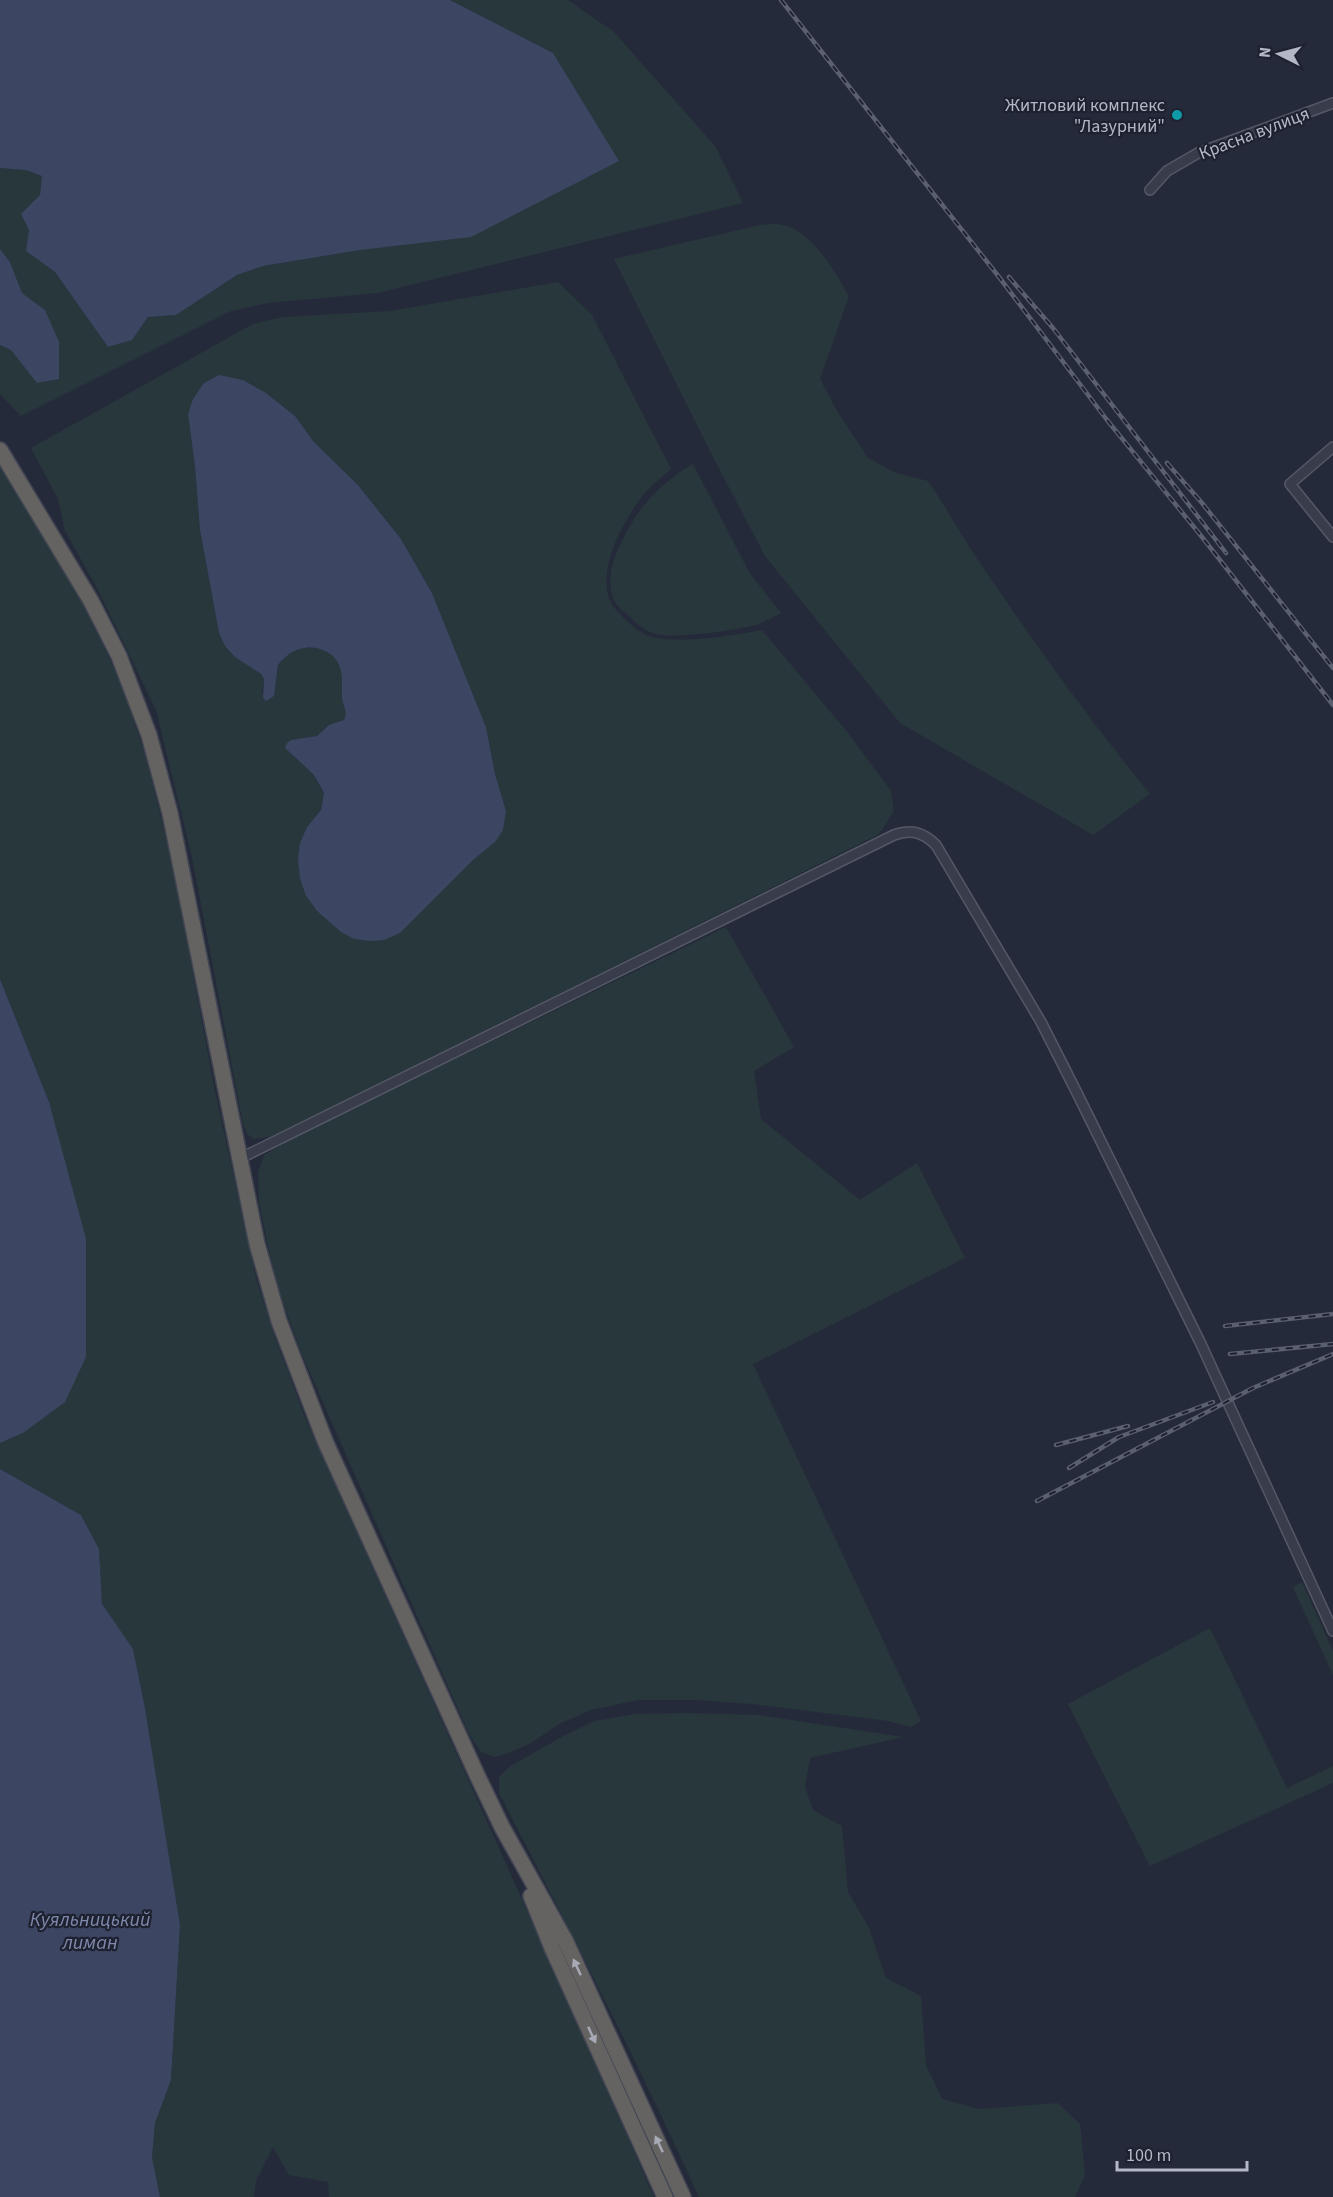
<svg xmlns="http://www.w3.org/2000/svg" width="1333" height="2197" viewBox="0 0 1333 2197" font-family="'Source Sans 3',sans-serif">
<style>
.green{fill:#28373c;fill-rule:evenodd}
.water{fill:#3c4562}
.lines{fill:none;stroke-linecap:round;stroke-linejoin:round}
.minor-casing{stroke:#545866;stroke-width:12}
.trunk-casing{stroke:#414553;stroke-width:18}
.minor{stroke:#393d4b;stroke-width:9}
.trunk{stroke:#646361;stroke-width:15}
.rail-casing{stroke:#5b6071;stroke-width:4.5}
.rail{stroke:#1e2230;stroke-width:2;stroke-dasharray:7;stroke-linecap:butt}
.oneway{fill:#a8abb7}
.culture-dot{fill:#0f9aa8;stroke:#1e2230;stroke-width:2}
.labels{text-anchor:middle;stroke-width:4.5;stroke-linejoin:round;paint-order:stroke}
.poi-label{font-size:18px;fill:#b4b8c6;stroke:#1e2230;text-anchor:end}
.street-label{font-size:18px;fill:#b4b8c6;stroke:#1e2230}
.water-label{font-size:20px;font-style:italic;fill:#7e89ab;stroke:#1e2230}
</style>
<rect width="100%" height="100%" fill="#252a3a"/>
<g class="green">
<polygon points="450,0 568,0 614,32 715,146 743,203 378,293 268,303 231,311 21,416 0,394 0,345 11,350 45,310 22,293 10,262 0,249 0,168 26,170 43,175 40,195 22,214 29,230 26,251 55,272 108,347 132,340 148,317 176,315 237,275 263,266 360,250 553,53"/>
<path d="M760 225C767 225 776 223 783 225 813 232 835 272 849 296L820 379 837 411 868 458 896 473 928 481C944 504 957 528 972 551 1028 634 1086 716 1150 794L1093 835 900 723 765 556 713 457 614 259Z"/>
<path d="M558 282 592 315 671 469C662 477 652 485 644 494 624 519 595 571 611 603 613 608 620 613 623 617 632 627 644 636 657 638 691 643 728 636 762 630L848 733 891 791 894 811 879 834 274 1136 254 1139 247 1134 243 1124 192 857 156 710 98 590 65 531 58 499 31 448 253 324 283 317 390 311ZM219 376 243 380 266 393 295 416 314 442 358 485 401 539 432 593 486 727 495 774 506 811 495 842 473 860 400 933 328 920 317 911 306 896 307 827 321 810 324 793 314 775 289 752 299 739 317 736 329 725 344 720C348 710 344 707 342 698 341 687 344 676 340 665 334 651 314 644 300 649 291 651 283 659 278 666L274 696 262 694 264 679 261 674 235 657 219 633 200 530 195 467 188 414Z"/>
<path d="M693 464 749 572 781 613C773 617 765 622 756 625 736 630 676 639 656 634 647 632 636 624 630 617 625 612 617 607 614 600 605 578 614 555 625 535 641 504 663 481 693 464Z"/>
<polygon points="0,467 61,565 96,628 123,689 146,757 173,867 215,1091 257,1282 275,1337 306,1420 331,1475 566,1997 654,2197 329,2197 328,2182 289,2175 273,2147 256,2181 254,2197 160,2197 152,2157 155,2123 171,2080 180,1925 145,1708 133,1649 102,1605 99,1549 81,1515 0,1469 0,1443 23,1433 49,1102 0,979"/>
<polygon points="726,927 794,1047 754,1071 761,1119 860,1200 917,1163 965,1258 753,1364 921,1721 910,1727 888,1721 752,1704 695,1700 638,1700 591,1710 559,1724 531,1743 509,1753 494,1757 481,1752 469,1734 303,1357 276,1284 259,1202 258,1172 264,1155 291,1139"/>
<polygon points="1302,1582 1333,1651 1333,1675 1293,1587"/>
<polygon points="1210,1628 1287,1788 1333,1766 1333,1783 1150,1866 1068,1704"/>
<path d="M686 1713 758 1715 903 1737 810 1758 805 1787 813 1810 842 1826 848 1892 869 1928 886 1978 921 1996 926 2065 942 2099 979 2109 1058 2103 1080 2124 1085 2175 1075 2197H699C637 2060 568 1927 499 1793V1777L509 1767 567 1734 595 1721 636 1714Z"/>
</g>
<g class="water">
<polygon points="0,0 450,0 553,53 619,161 471,237 360,250 263,266 237,275 176,315 148,317 132,340 108,347 55,272 26,251 29,230 21,214 40,195 42,176 26,170 0,168"/>
<polygon points="0,249 10,262 22,293 45,310 59,342 59,379 37,383 11,350 0,345"/>
<path d="M219 375 243 380 266 393 295 416 314 442 358 485 401 539 432 593 486 727 495 774 506 811 503 830 495 842 473 860 400 933 384 940 370 941 354 939 341 932 317 911 306 896 300 878 298 859 300 843 307 827 321 810 324 793 314 775 285 748 287 743 291 740 317 736 329 725 344 720C348 710 343 707 342 698 341 687 344 676 339 665 334 651 314 644 300 649 291 651 283 659 278 665L274 696 266 701 263 698 264 679 261 674 235 657 225 646 219 633 200 530 195 467 188 414 193 399 204 383Z"/>
<polygon points="0,979 49,1102 86,1239 86,1357 65,1402 23,1433 0,1443"/>
<polygon points="0,1469 81,1515 99,1549 102,1604 133,1649 145,1708 180,1925 171,2080 155,2123 152,2157 160,2197 0,2197"/>
</g>
<g class="lines">
<defs>
<g id="minor">
<polyline points="1150,190 1167,171 1198,153 1333,103"/>
<polyline points="1333,447 1290,484 1333,537"/>
<path d="M239 1159 894 835C911 829 923 832 936 845L1041 1022 1076 1091 1200 1342 1333 1631"/>
</g>
<g id="trunk">
<polyline points="0,450 91,601 119,656 149,735 170,813 257,1244 279,1321 325,1441 477,1775 502,1827 566,1942 683,2197"/>
<polyline points="531,1896 552,1948 665,2197"/>
</g>
</defs>
<use href="#minor" class="minor-casing"/>
<use href="#trunk" class="trunk-casing"/>
<use href="#minor" class="minor"/>
<use href="#trunk" class="trunk"/>
<defs>
<g id="rail">
<polyline points="781,0 999,277 1107,420 1202,537 1333,705"/>
<polyline points="1009,277 1053,328 1226,553"/>
<polyline points="1167,463 1202,503 1333,668"/>
<polyline points="1225,1326 1333,1314"/>
<polyline points="1230,1354 1333,1344"/>
<polyline points="1056,1445 1128,1426"/>
<polyline points="1069,1468 1119,1437 1213,1402"/>
<polyline points="1037,1501 1253,1388 1333,1354"/>
</g>
</defs>
<use href="#rail" class="rail-casing"/>
<use href="#rail" class="rail"/>
</g>
<defs><path id="oneway-solid" d="M-6-.8H1V-3.2L6.5 0L1 3.2V.8H-6Z" transform="scale(1.5)"/></defs>
<g class="oneway">
<use href="#oneway-solid" transform="translate(577 1967) rotate(-115)"/>
<use href="#oneway-solid" transform="translate(592 2035) rotate(65)"/>
<use href="#oneway-solid" transform="translate(659 2144) rotate(-115)"/>
</g>
<circle class="culture-dot" cx="1177" cy="115" r="6"/>
<g class="labels">
<g class="poi-label">
<text x="1165" y="111">Житловий комплекс<tspan x="1165" dy="21">"Лазурний"</tspan></text>
</g>
<g class="street-label">
<text transform="translate(1254 133) rotate(-21)" y="6">Красна вулиця</text>
</g>
<g class="water-label">
<text x="90" y="1926">Куяльницький<tspan x="90" dy="23">лиман</tspan></text>
</g>
</g>
<g transform="translate(1279 54) rotate(276)" stroke="#1e2230" stroke-width="4.5" paint-order="stroke">
<path d="M0-4.5L10 22L0 15L-10 22Z" fill="#b4b8c6"/>
<text y="-9" font-size="16" font-weight="bold" text-anchor="middle" fill="#b4b8c6">N</text>
</g>
<path d="M1117 2161v9h130v-9" fill="none" stroke="#b4b8c6" stroke-width="3"/>
<text x="1126" y="2161" font-size="18" fill="#b4b8c6" stroke="#1e2230" stroke-width="4.5" paint-order="stroke">100 m</text>
</svg>
